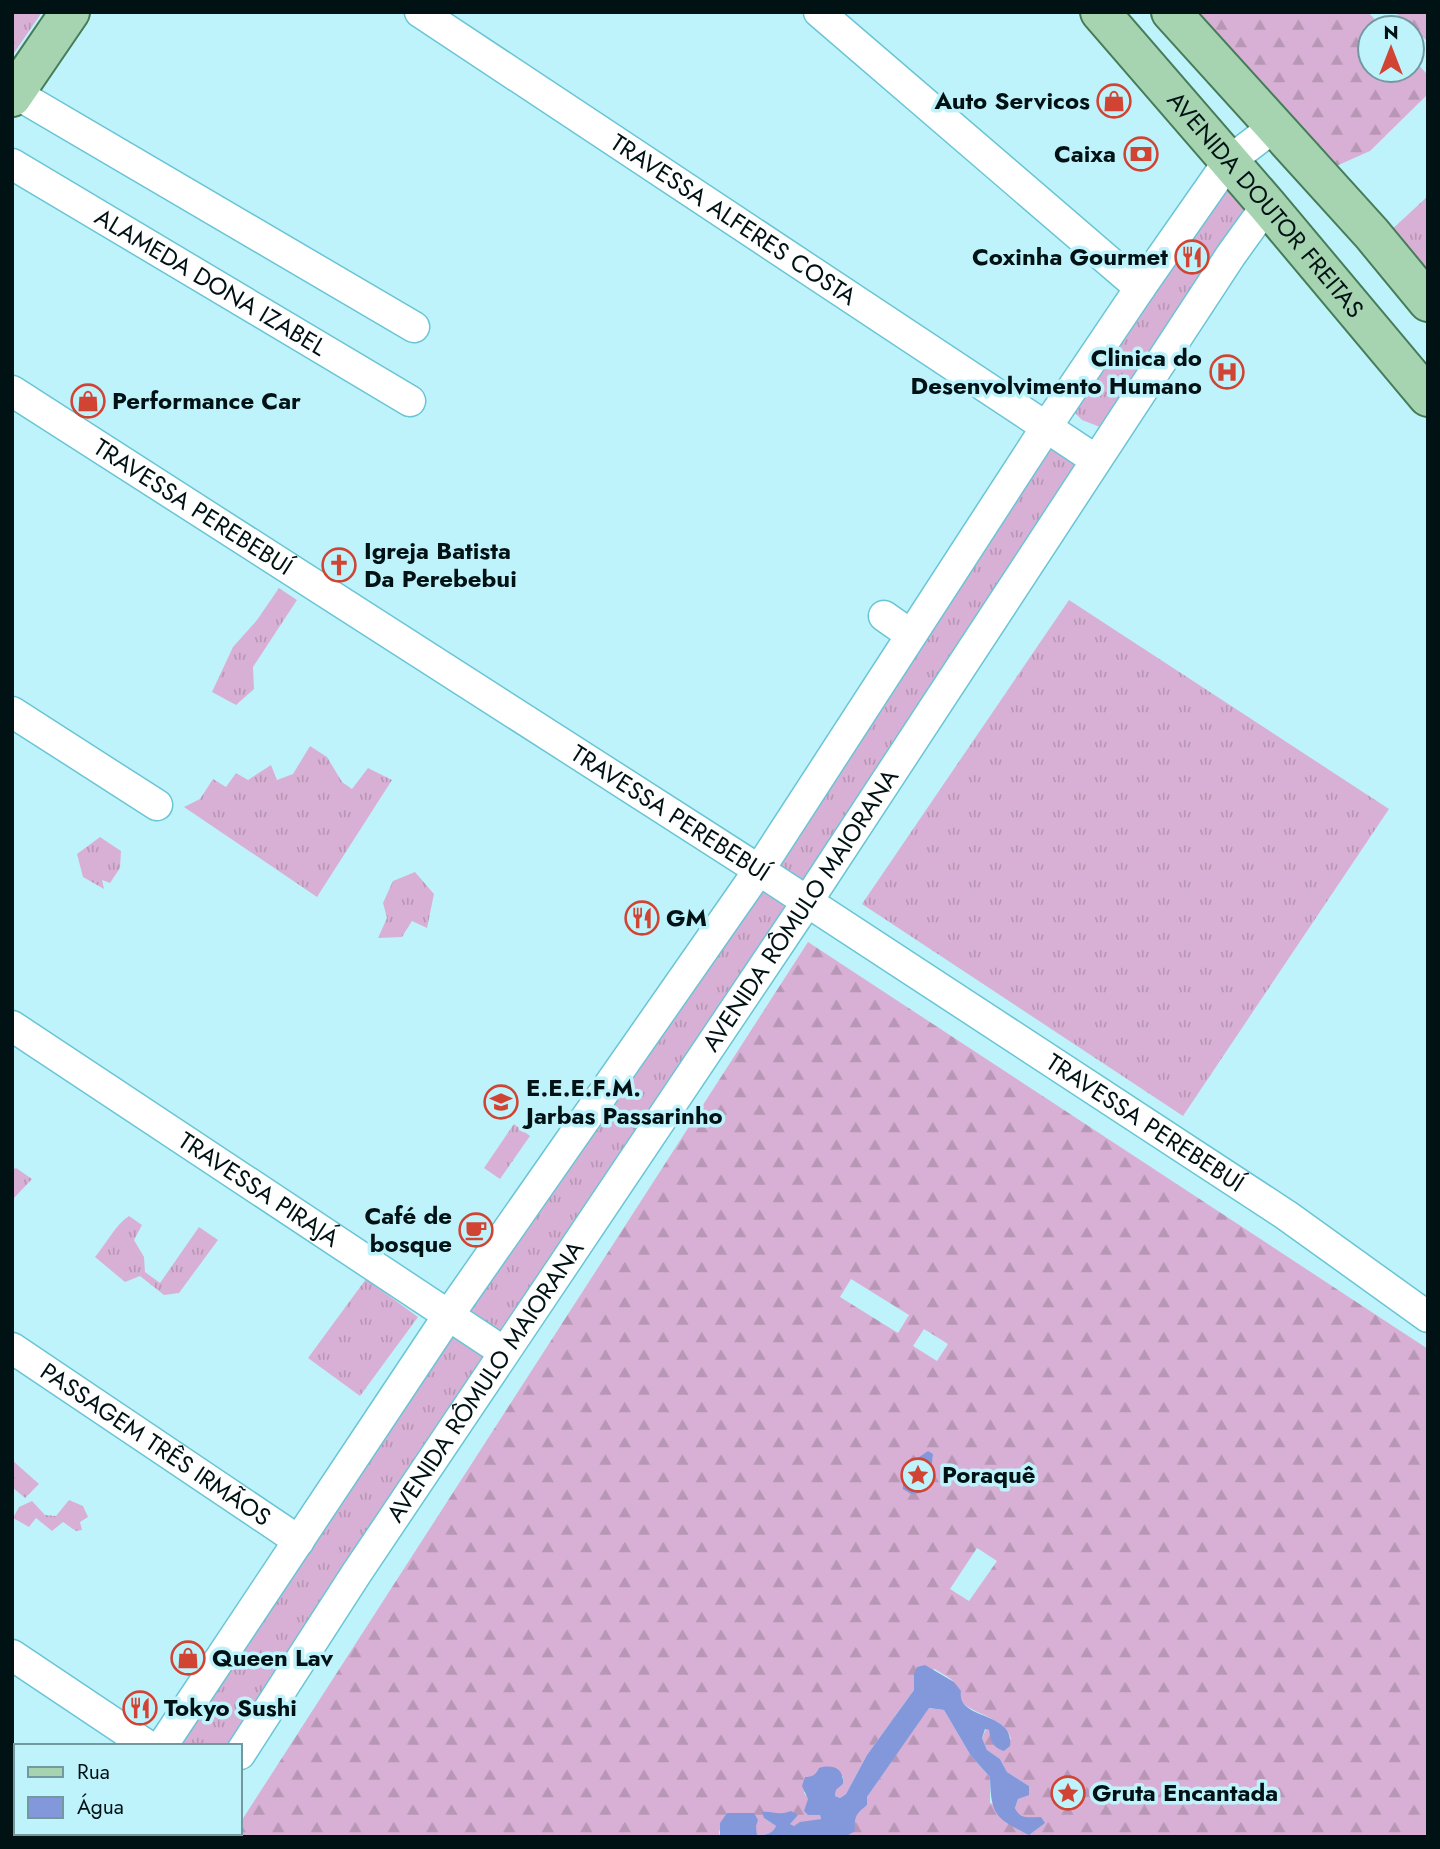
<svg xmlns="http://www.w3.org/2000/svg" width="1440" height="1849" viewBox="0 0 1440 1849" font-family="Jost,sans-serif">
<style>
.grass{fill:url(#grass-tufts)}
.forest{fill:url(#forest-firs);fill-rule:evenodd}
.water{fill:#8398db}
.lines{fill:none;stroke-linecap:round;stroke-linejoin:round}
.minor-casing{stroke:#69c5d5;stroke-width:33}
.major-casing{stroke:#457d58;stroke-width:42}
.minor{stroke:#fff;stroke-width:30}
.major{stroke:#a6d3b0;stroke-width:38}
.labels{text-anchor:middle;stroke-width:7;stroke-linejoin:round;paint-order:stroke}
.poi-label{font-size:24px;font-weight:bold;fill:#011215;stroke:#bff3fc;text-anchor:start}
.street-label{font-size:24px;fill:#011215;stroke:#bff3fc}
</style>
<defs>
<pattern id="grass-tufts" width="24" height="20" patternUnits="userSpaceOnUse" patternTransform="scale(1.75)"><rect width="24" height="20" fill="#d9b0d5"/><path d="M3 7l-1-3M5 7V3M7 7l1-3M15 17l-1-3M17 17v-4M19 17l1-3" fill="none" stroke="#b896b6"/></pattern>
<pattern id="forest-firs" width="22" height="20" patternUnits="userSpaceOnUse" patternTransform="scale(1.75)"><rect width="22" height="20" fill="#d9b0d5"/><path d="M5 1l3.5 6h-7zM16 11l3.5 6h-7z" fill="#b896b6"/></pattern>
</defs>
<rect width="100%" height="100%" fill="#bff3fc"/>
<g class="grass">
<polygon points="12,12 42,12 12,56"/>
<polygon points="1228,174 1253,200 1100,427 1082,420 1071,409"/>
<polygon points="1428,196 1428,282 1388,233"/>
<polygon points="1047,438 1084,463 805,888 774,864"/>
<polygon points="279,588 297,600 253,667 254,689 236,705 212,692 233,647 257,620"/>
<polygon points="1069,600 1389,809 1183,1116 862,904"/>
<polygon points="310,746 327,757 342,782 352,789 368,768 392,780 317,897 184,807 200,799 213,779 226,787 236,773 248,780 271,765 277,780 293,774"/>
<polygon points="100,837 121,851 120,868 110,883 102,880 104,889 83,877 77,854"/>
<polygon points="415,872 434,894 427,928 412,921 402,937 378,938 387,918 383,903 393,881"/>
<polygon points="760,880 796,904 554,1262 380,1510 233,1746 170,1746"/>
<polygon points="514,1124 530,1136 500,1179 484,1168"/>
<polygon points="16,1168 32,1179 14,1198 12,1170"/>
<path d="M129 1216 142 1225 134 1240 144 1257 145 1272 160 1283 199 1227 218 1240 179 1293 164 1295 140 1276 125 1282 95 1257C106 1244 116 1224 129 1216Z"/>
<polygon points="366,1279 418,1317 360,1396 308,1358"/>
<polygon points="12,1460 39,1484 25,1498 12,1487"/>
<polygon points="69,1500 83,1506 88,1517 80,1522 82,1530 76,1531 63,1522 52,1531 36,1518 29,1527 13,1518 19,1507 32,1501 45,1515 56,1516"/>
<polygon points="112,1833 178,1833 176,1837 109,1837"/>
</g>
<g class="forest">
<polygon points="1189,12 1368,12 1383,28 1370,28 1370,70 1412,70 1412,58 1427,74 1428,94 1370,151 1325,171"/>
<polygon points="1395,12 1428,12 1428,42"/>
<path d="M808 942 1428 1349V1831L1424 1837H845L858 1810 867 1805V1797L928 1708 944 1710 971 1756 990 1777V1803L1024 1817 1018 1814 1015 1808 1018 1799 1024 1796 1029 1786 1007 1772 1000 1759 987 1750 982 1738 986 1729 1011 1739C1006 1719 980 1716 965 1705 957 1700 959 1687 953 1681 948 1676 940 1673 935 1669L914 1675V1690L867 1755 846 1794 840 1798 835 1796 836 1790 843 1784V1776C818 1774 814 1767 804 1793L808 1798V1815H820L821 1819 794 1826 789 1824 792 1819 769 1812 764 1818 776 1826C773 1833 765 1836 757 1835L754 1814 727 1813 719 1832 720 1837H231L233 1833H240V1823ZM851 1279 909 1315 898 1333 840 1297ZM924 1329 948 1344 937 1361 913 1346ZM977 1548 997 1561 969 1601 950 1589Z"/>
</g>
<g class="water">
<path d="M928 1451 933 1454 930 1479 921 1493 911 1494 903 1489C902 1471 914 1460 928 1451Z"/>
<path d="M925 1665 954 1682 961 1691C956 1721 1015 1710 1010 1746L1004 1751C992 1747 991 1741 989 1730L985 1729 982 1738 987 1750 1000 1759 1007 1772 1029 1786V1795L1018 1799 1015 1808C1020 1820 1029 1817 1041 1817L1045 1823 1029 1835C995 1818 991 1815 990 1777L971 1756 944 1710 929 1708 867 1797V1805C856 1814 854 1816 855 1831L845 1837H720V1823L727 1813H754L758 1820 756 1826 757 1835C765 1836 773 1833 776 1826L764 1818 762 1812C774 1811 778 1816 791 1811L798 1815 790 1824 794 1826 800 1822 821 1819 820 1815H808L804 1811 808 1799 802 1786 805 1777C812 1777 816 1775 819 1768 833 1764 844 1768 843 1784L836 1790 835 1796 840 1798 846 1794 867 1755 914 1690V1674L917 1667Z"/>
</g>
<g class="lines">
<defs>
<g id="minor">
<path id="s1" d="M420 12 1096 460"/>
<polyline points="819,12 1140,288"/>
<polyline points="15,93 414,327"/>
<path id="s2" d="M12 164 410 401"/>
<path id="s3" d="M12 391 759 870 1286 1215 1428 1317"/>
<polyline points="884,616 911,635"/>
<polyline points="12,712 157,805"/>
<path id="s4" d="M12 1026 504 1352"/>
<path id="s5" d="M12 1348 299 1541"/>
<polyline points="12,1655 148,1746"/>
<polyline points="162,1746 448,1316 759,870 1047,426 1140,288 1228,162 1274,127"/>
<path id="s6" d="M240 1754 356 1574 807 902 1231 255 1267 205"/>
<polyline points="102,1837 104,1833"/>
<polyline points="186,1837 189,1833"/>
</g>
<g id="major">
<path id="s7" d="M1100 12 1267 205 1428 397"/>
<polyline points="1171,12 1372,234 1428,302"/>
<polyline points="12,97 70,12"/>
</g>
</defs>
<use href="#minor" class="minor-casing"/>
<use href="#major" class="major-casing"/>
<use href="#minor" class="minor"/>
<use href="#major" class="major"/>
</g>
<defs>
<symbol id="shop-ring" viewBox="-11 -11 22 22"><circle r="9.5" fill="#bff3fc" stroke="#d14434" stroke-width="1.5"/><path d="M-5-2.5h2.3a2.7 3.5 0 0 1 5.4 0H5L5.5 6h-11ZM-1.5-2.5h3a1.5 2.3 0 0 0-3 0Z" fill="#d14434"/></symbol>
<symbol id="bank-ring" viewBox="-11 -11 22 22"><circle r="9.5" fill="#bff3fc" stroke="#d14434" stroke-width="1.5"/><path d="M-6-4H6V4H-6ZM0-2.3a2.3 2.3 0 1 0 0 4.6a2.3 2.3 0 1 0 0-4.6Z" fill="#d14434"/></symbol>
<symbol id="restaurant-ring" viewBox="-11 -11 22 22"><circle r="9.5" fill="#bff3fc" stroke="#d14434" stroke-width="1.5"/><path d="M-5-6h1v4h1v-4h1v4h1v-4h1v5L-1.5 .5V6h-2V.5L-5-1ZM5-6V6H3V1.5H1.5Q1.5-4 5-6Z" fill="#d14434"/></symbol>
<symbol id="hospital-ring" viewBox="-11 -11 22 22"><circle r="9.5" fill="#bff3fc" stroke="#d14434" stroke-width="1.5"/><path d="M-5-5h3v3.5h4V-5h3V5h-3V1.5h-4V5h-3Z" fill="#d14434"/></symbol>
<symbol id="church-ring" viewBox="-11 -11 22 22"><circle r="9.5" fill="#bff3fc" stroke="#d14434" stroke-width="1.5"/><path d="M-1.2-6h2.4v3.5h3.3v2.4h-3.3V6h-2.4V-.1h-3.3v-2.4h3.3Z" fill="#d14434"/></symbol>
<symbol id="school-ring" viewBox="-11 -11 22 22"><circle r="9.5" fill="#bff3fc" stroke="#d14434" stroke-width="1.5"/><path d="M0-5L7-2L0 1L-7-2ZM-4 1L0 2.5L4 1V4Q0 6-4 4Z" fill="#d14434"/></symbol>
<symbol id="cafe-ring" viewBox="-11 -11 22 22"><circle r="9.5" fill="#bff3fc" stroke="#d14434" stroke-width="1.5"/><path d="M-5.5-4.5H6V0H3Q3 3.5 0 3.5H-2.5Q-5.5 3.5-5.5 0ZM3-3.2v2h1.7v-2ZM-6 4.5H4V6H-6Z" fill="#d14434"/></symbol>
<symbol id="sight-ring" viewBox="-11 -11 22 22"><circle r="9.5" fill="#bff3fc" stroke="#d14434" stroke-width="1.5"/><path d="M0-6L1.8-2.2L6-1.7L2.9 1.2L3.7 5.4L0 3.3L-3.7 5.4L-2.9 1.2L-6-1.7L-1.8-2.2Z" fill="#d14434"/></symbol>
</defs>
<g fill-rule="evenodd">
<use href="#shop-ring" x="1095" y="82" width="38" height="38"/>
<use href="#bank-ring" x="1122" y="135" width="38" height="38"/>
<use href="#restaurant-ring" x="1173" y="238" width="38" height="38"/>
<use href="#hospital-ring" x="1208" y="353" width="38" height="38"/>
<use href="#shop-ring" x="69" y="382" width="38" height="38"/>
<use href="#church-ring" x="320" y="546" width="38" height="38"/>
<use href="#restaurant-ring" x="623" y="899" width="38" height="38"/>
<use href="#school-ring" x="482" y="1083" width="38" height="38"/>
<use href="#cafe-ring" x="457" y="1211" width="38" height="38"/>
<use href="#sight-ring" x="899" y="1456" width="38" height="38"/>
<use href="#shop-ring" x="169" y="1639" width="38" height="38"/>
<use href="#restaurant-ring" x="121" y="1689" width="38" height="38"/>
<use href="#sight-ring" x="1049" y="1774" width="38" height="38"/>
</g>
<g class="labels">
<g class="poi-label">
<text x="1090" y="109" text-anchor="end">Auto Servicos</text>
<text x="1116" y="162" text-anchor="end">Caixa</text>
<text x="1168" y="265" text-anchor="end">Coxinha Gourmet</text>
<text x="1202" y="366" text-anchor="end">Clinica do<tspan x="1202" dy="28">Desenvolvimento Humano</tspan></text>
<text x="112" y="409">Performance Car</text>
<text x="364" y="559">Igreja Batista<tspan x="364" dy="28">Da Perebebui</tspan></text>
<text x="666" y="926">GM</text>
<text x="526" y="1096">E.E.E.F.M.<tspan x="526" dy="28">Jarbas Passarinho</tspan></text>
<text x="452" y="1224" text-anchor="end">Café de<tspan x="452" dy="28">bosque</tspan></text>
<text x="942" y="1483">Poraquê</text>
<text x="212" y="1666">Queen Lav</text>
<text x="164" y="1716">Tokyo Sushi</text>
<text x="1092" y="1801">Gruta Encantada</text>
</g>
<g class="street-label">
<text dy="8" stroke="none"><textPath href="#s7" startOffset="254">AVENIDA DOUTOR FREITAS</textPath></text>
<text dy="8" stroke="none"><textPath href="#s1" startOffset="376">TRAVESSA ALFERES COSTA</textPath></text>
<text dy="8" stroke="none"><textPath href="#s2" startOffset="231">ALAMEDA DONA IZABEL</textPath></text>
<text dy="8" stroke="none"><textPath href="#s3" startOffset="215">TRAVESSA PEREBEBUÍ</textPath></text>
<text dy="8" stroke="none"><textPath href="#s3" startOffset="782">TRAVESSA PEREBEBUÍ</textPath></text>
<text dy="8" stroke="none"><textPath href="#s6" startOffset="1013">AVENIDA RÔMULO MAIORANA</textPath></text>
<text dy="8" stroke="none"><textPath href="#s3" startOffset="1349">TRAVESSA PEREBEBUÍ</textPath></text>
<text dy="8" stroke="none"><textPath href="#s4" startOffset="296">TRAVESSA PIRAJÁ</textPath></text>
<text dy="8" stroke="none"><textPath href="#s6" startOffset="446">AVENIDA RÔMULO MAIORANA</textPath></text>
<text dy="8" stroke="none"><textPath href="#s5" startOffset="173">PASSAGEM TRÊS IRMÃOS</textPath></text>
</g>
</g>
<rect width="1440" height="1849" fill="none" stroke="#011215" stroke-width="28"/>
<rect x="14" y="1744" width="228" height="91" fill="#bff3fc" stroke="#7399a0" stroke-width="2"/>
<rect x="28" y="1767" width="35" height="10" fill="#a6d3b0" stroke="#7399a0" stroke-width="2"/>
<text x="77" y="1779" font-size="21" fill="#011215">Rua</text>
<rect x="28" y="1797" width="35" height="21" fill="#8398db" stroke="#7399a0" stroke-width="2"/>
<text x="77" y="1814" font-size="21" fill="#011215">Água</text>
<g transform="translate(1391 49)"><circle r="33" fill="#bff3fc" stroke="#7399a0" stroke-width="2"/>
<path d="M0-5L12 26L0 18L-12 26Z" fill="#d14434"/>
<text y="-10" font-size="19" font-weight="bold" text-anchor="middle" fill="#011215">N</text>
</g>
</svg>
